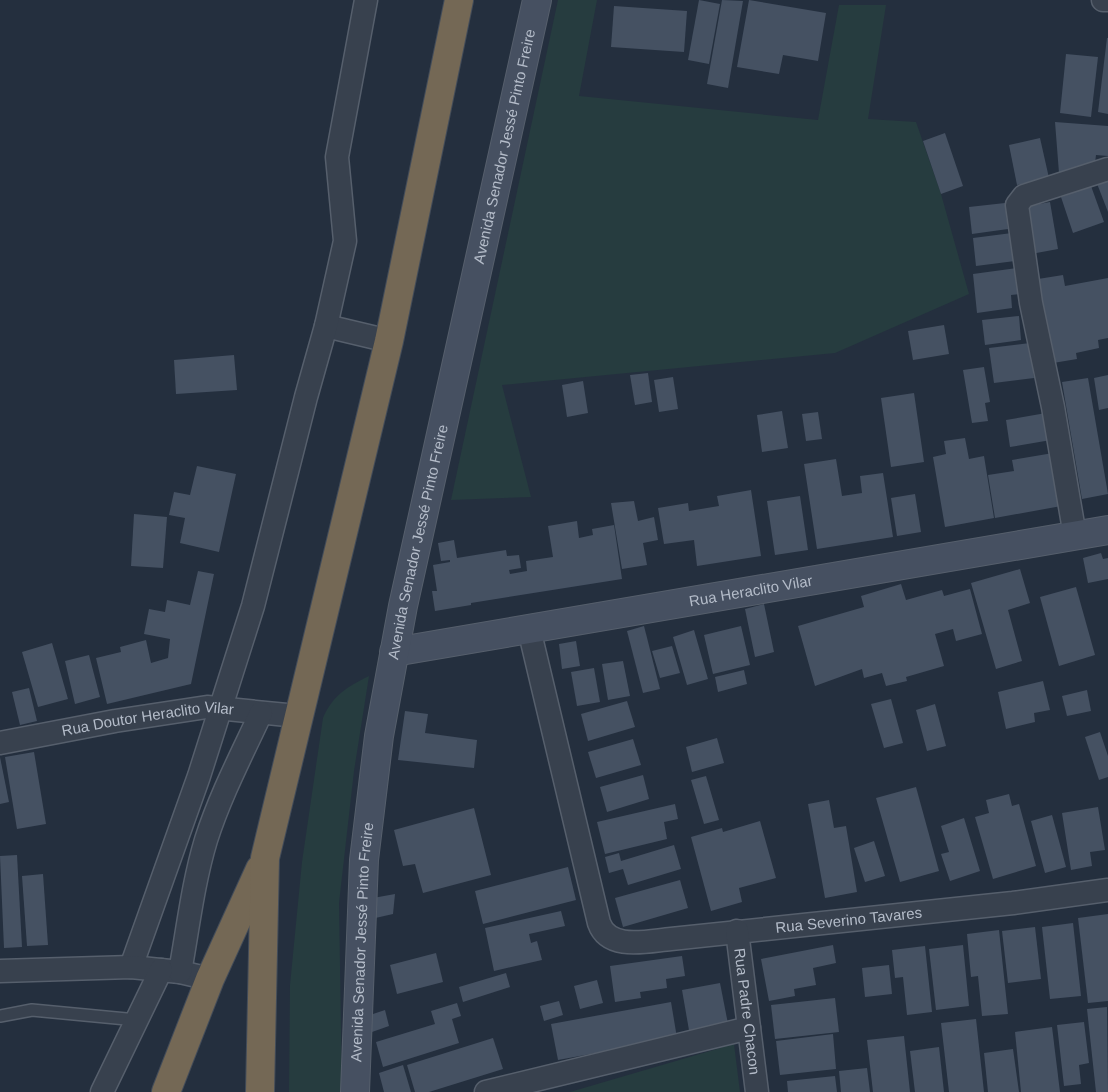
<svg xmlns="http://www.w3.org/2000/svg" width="1108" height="1092" viewBox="0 0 1108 1092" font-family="Arial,sans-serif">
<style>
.green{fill:#263c3f}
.building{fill:#455162}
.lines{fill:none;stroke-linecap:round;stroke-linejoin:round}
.lane-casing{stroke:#565f6c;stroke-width:14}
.street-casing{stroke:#565f6c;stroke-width:25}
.secondary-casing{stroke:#565f6c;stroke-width:30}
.highway-casing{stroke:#434c59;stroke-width:30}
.lane{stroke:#38414e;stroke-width:11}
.street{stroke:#38414e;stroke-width:22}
.secondary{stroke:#465061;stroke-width:28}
.highway{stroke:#746855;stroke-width:28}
.labels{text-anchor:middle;stroke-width:4;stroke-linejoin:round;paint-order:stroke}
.street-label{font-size:15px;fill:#b4bcc9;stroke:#1d2633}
</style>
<rect width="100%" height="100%" fill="#242f3e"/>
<g class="green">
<polygon points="558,0 597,0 579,96 818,120 839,5 886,5 868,119 916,122 941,194 969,294 835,353 502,385 531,497 451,500"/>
<path d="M369 676 354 771 339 903 342 1092H289L290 985 302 862 323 718C333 695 347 687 369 676Z"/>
<polygon points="734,1044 740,1092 570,1092"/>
</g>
<g class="building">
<polygon points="699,0 720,4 709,64 688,60"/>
<polygon points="722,0 743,1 728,88 707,84"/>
<polygon points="749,0 826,13 818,61 783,55 779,74 737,67"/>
<polygon points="614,6 687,11 684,52 611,47"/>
<polygon points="1107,38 1108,38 1108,114 1098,112"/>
<polygon points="1066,54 1098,57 1091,117 1060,113"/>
<polygon points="1055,122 1108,126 1108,156 1096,155 1095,163 1087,164 1088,170 1059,173"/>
<polygon points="945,133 963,186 941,194 923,141"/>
<polygon points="1040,138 1049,178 1017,185 1009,145"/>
<polygon points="1108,177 1108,212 1096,181"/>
<polygon points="1091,186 1104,222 1073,233 1061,197"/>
<polygon points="1050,202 1058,249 1031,254 1023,207"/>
<polygon points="1005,203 1008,229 972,234 969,207"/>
<polygon points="1012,233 1015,261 976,266 973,238"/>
<polygon points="1017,268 1020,294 1011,295 1012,308 977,313 973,274"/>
<polygon points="1063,275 1065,286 1108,278 1108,338 1098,340 1099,348 1076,353 1077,359 1053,363 1038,279"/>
<polygon points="1019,316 1021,340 985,345 982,320"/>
<polygon points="944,325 949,354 913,360 908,331"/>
<polygon points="1030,343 1034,378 994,383 989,348"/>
<polygon points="234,355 237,390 176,394 174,360"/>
<polygon points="984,367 990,402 985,403 988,421 972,423 963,370"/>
<polygon points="648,373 652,402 635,405 630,375"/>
<polygon points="1108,375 1108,408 1099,410 1094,378"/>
<polygon points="673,377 678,409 659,412 654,380"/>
<polygon points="1088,378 1108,494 1082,499 1062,382"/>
<polygon points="583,381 588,413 567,417 562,385"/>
<polygon points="914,393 924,462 891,467 881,398"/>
<polygon points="782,411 788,448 762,452 757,415"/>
<polygon points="818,412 822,439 806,441 802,414"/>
<polygon points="1046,413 1051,440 1010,447 1006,420"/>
<polygon points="965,438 969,459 984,456 994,518 945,527 933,457 946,454 944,441"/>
<polygon points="1059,452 1067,505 995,518 988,475 1014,471 1012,460"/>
<polygon points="836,459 842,496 862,493 860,476 883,473 893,537 817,549 804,464"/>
<polygon points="197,466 236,474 219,552 180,543 185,518 169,515 174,492 190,495"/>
<polygon points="751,490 761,556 697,566 694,540 664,544 658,508 688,503 689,511 719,506 717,496"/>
<polygon points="915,494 921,532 897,536 891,498"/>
<polygon points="800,496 808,550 775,555 767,501"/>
<polygon points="634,501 638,521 654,517 658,540 643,543 647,565 622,569 611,503"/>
<polygon points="134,514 167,517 163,568 131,566"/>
<polygon points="577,521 579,538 593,535 592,529 614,525 622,579 471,603 471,605 435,611 432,591 437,591 433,565 450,562 450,560 441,561 438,543 454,540 457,558 506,550 507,556 519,555 521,568 509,570 510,574 527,571 526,561 553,557 548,526"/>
<polygon points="1101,553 1103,559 1108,558 1108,579 1088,583 1083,558"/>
<polygon points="1020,569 1030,603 1008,610 1022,661 996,669 971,583"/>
<polygon points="198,571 214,574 191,684 107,704 96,658 121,652 120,647 146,640 151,663 168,658 170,639 144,634 149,609 165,612 167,600 190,605"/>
<polygon points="901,584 906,600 942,590 944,596 970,589 982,634 956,641 953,629 935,634 944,666 906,677 907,681 886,686 882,673 864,678 862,669 815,686 798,626 864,607 861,596"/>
<polygon points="1076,587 1095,655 1059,666 1040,597"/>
<polygon points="764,604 774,652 755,657 745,609"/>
<polygon points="644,626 660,689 643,693 627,631"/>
<polygon points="741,626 750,665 713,674 704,635"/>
<polygon points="694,630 708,679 687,685 673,637"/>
<polygon points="576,641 580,666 562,669 559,644"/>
<polygon points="52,643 68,699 38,707 22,652"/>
<polygon points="672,646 680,673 660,678 652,651"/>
<polygon points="89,655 100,697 75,704 65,661"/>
<polygon points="623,661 630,696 608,700 602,664"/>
<polygon points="594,668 600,702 577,706 571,672"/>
<polygon points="744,670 747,684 718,692 715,677"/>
<polygon points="1043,681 1050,710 1034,713 1035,722 1006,729 998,692"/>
<polygon points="29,688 37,721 20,725 12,692"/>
<polygon points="1087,690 1091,711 1067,716 1062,696"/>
<polygon points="891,699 903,743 884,748 871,704"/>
<polygon points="627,701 635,727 588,741 581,714"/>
<polygon points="935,704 946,746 927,751 916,710"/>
<polygon points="405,711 428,714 425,733 477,740 474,768 398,760"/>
<polygon points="1100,732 1108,756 1108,777 1099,780 1085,737"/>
<polygon points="717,738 724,763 692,772 686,747"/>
<polygon points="633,739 641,765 596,778 588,752"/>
<polygon points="34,752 46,824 17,829 5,757"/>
<polygon points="0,757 9,802 0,804"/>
<polygon points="643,775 649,799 607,812 600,787"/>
<polygon points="706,776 719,820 704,824 691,780"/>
<polygon points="916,787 939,871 900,882 876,798"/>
<polygon points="1009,794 1012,806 1019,804 1036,866 993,879 975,817 989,813 986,800"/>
<polygon points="829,800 834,828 846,826 857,892 825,898 808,804"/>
<polygon points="675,804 678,819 664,822 667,839 605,854 597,822"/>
<polygon points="1098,807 1105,850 1090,852 1092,866 1071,870 1062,813"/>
<polygon points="474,808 491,875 423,893 415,864 403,866 394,830"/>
<polygon points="1052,815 1066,867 1045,873 1031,821"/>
<polygon points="964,818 980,871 950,881 941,854 949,852 941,826"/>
<polygon points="760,821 776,878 739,888 742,902 711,911 691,837 722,828 723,832"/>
<polygon points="874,841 885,876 865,882 854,848"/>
<polygon points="674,845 681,869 628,885 623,869 609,873 605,857 619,853 621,861"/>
<polygon points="17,855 22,947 4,948 0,856"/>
<polygon points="568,867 576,900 483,924 475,891"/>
<polygon points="43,874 48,945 27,946 22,876"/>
<polygon points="680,880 688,908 623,927 615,898"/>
<polygon points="395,894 393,914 371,919 373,898"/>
<polygon points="561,911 565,926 529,934 531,943 537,941 542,960 494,971 485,928"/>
<polygon points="1108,914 1108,1001 1088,1003 1078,918"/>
<polygon points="1073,923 1081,996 1050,999 1042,927"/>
<polygon points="1035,927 1041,979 1008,983 1002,931"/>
<polygon points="999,930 1008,1014 982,1016 978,976 971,977 967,934"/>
<polygon points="833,945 836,963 813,968 816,985 794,989 795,996 769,1001 761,959"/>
<polygon points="963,945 969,1006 936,1010 929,949"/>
<polygon points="925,946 932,1012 907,1015 903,977 895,978 892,950"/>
<polygon points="436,953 443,982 397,994 390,965"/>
<polygon points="682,956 685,976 666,979 667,988 640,992 641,998 615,1002 610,966"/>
<polygon points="889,965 892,994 865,997 862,968"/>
<polygon points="506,973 510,987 463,1002 459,987"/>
<polygon points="597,980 603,1003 580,1009 574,986"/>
<polygon points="720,983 729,1029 690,1036 682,990"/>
<polygon points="835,998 839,1032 775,1039 771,1005"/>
<polygon points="559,1001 563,1015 544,1021 540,1006"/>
<polygon points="671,1002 677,1038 558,1060 551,1024"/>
<polygon points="457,1003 461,1016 452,1019 459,1043 383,1067 376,1042 435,1024 431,1011"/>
<polygon points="1107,1007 1108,1092 1096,1092 1087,1009"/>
<polygon points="385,1010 389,1026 372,1032 367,1016"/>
<polygon points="976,1019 984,1092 949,1092 941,1023"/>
<polygon points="1084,1022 1089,1063 1079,1065 1081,1084 1064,1086 1057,1025"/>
<polygon points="1052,1027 1060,1092 1021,1092 1015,1032"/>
<polygon points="833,1034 836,1069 780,1075 776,1041"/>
<polygon points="904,1036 910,1092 873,1092 867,1040"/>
<polygon points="493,1038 503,1069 429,1092 415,1092 407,1065"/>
<polygon points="939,1047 944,1092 915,1092 910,1051"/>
<polygon points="1013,1049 1019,1092 988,1092 984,1053"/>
<polygon points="403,1065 411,1092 384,1092 379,1073"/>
<polygon points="867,1068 870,1092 841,1092 839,1071"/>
<polygon points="835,1076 837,1092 788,1092 787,1081"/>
</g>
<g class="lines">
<defs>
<polyline id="lane" points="0,1016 32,1010 137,1020"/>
<g id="street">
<polyline points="1103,0 1108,0"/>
<polyline points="326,326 389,341"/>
<polyline points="1075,536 1053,407 1031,303 1017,205 1024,196 1108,169"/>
<path id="s1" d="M529 629 599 923C609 951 647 941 671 939L1013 903 1108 890"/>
<path id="s2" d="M0 743 115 721 207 707 297 716"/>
<path id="s3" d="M737 931 757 1092"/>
<polyline points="131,967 199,776 253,606 306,397 326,326 345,241 337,157 366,0"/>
<polyline points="0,971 131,967 180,972 210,979"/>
<path d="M180 972C188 928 193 883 206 840 220 796 242 754 261 713"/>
<polyline points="102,1092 161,970"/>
<polyline points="486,1092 749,1028"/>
</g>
<g id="secondary">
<path id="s4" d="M394 652 1108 530"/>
<path id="s5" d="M355 1092 364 860 379 736 403 606 537 0"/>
</g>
<g id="highway">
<polyline points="166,1092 210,979 260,869"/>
<polyline points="260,1092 265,858 389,341 459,0"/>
</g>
</defs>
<use href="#lane" class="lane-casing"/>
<use href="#street" class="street-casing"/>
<use href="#secondary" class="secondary-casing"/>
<use href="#highway" class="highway-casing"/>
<use href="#lane" class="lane"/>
<use href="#street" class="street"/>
<use href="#secondary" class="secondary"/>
<use href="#highway" class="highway"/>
</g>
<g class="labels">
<g class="street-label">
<text dy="5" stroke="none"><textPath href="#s5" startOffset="960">Avenida Senador Jessé Pinto Freire</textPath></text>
<text dy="5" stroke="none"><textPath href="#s5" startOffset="555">Avenida Senador Jessé Pinto Freire</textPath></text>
<text dy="5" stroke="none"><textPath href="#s4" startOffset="362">Rua Heraclito Vilar</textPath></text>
<text dy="5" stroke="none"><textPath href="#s2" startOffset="150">Rua Doutor Heraclito Vilar</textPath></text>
<text dy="5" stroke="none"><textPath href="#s1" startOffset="561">Rua Severino Tavares</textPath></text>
<text dy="5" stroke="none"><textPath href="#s5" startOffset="150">Avenida Senador Jessé Pinto Freire</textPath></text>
<text dy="5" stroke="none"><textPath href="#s3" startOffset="81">Rua Padre Chacon</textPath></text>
</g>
</g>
</svg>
